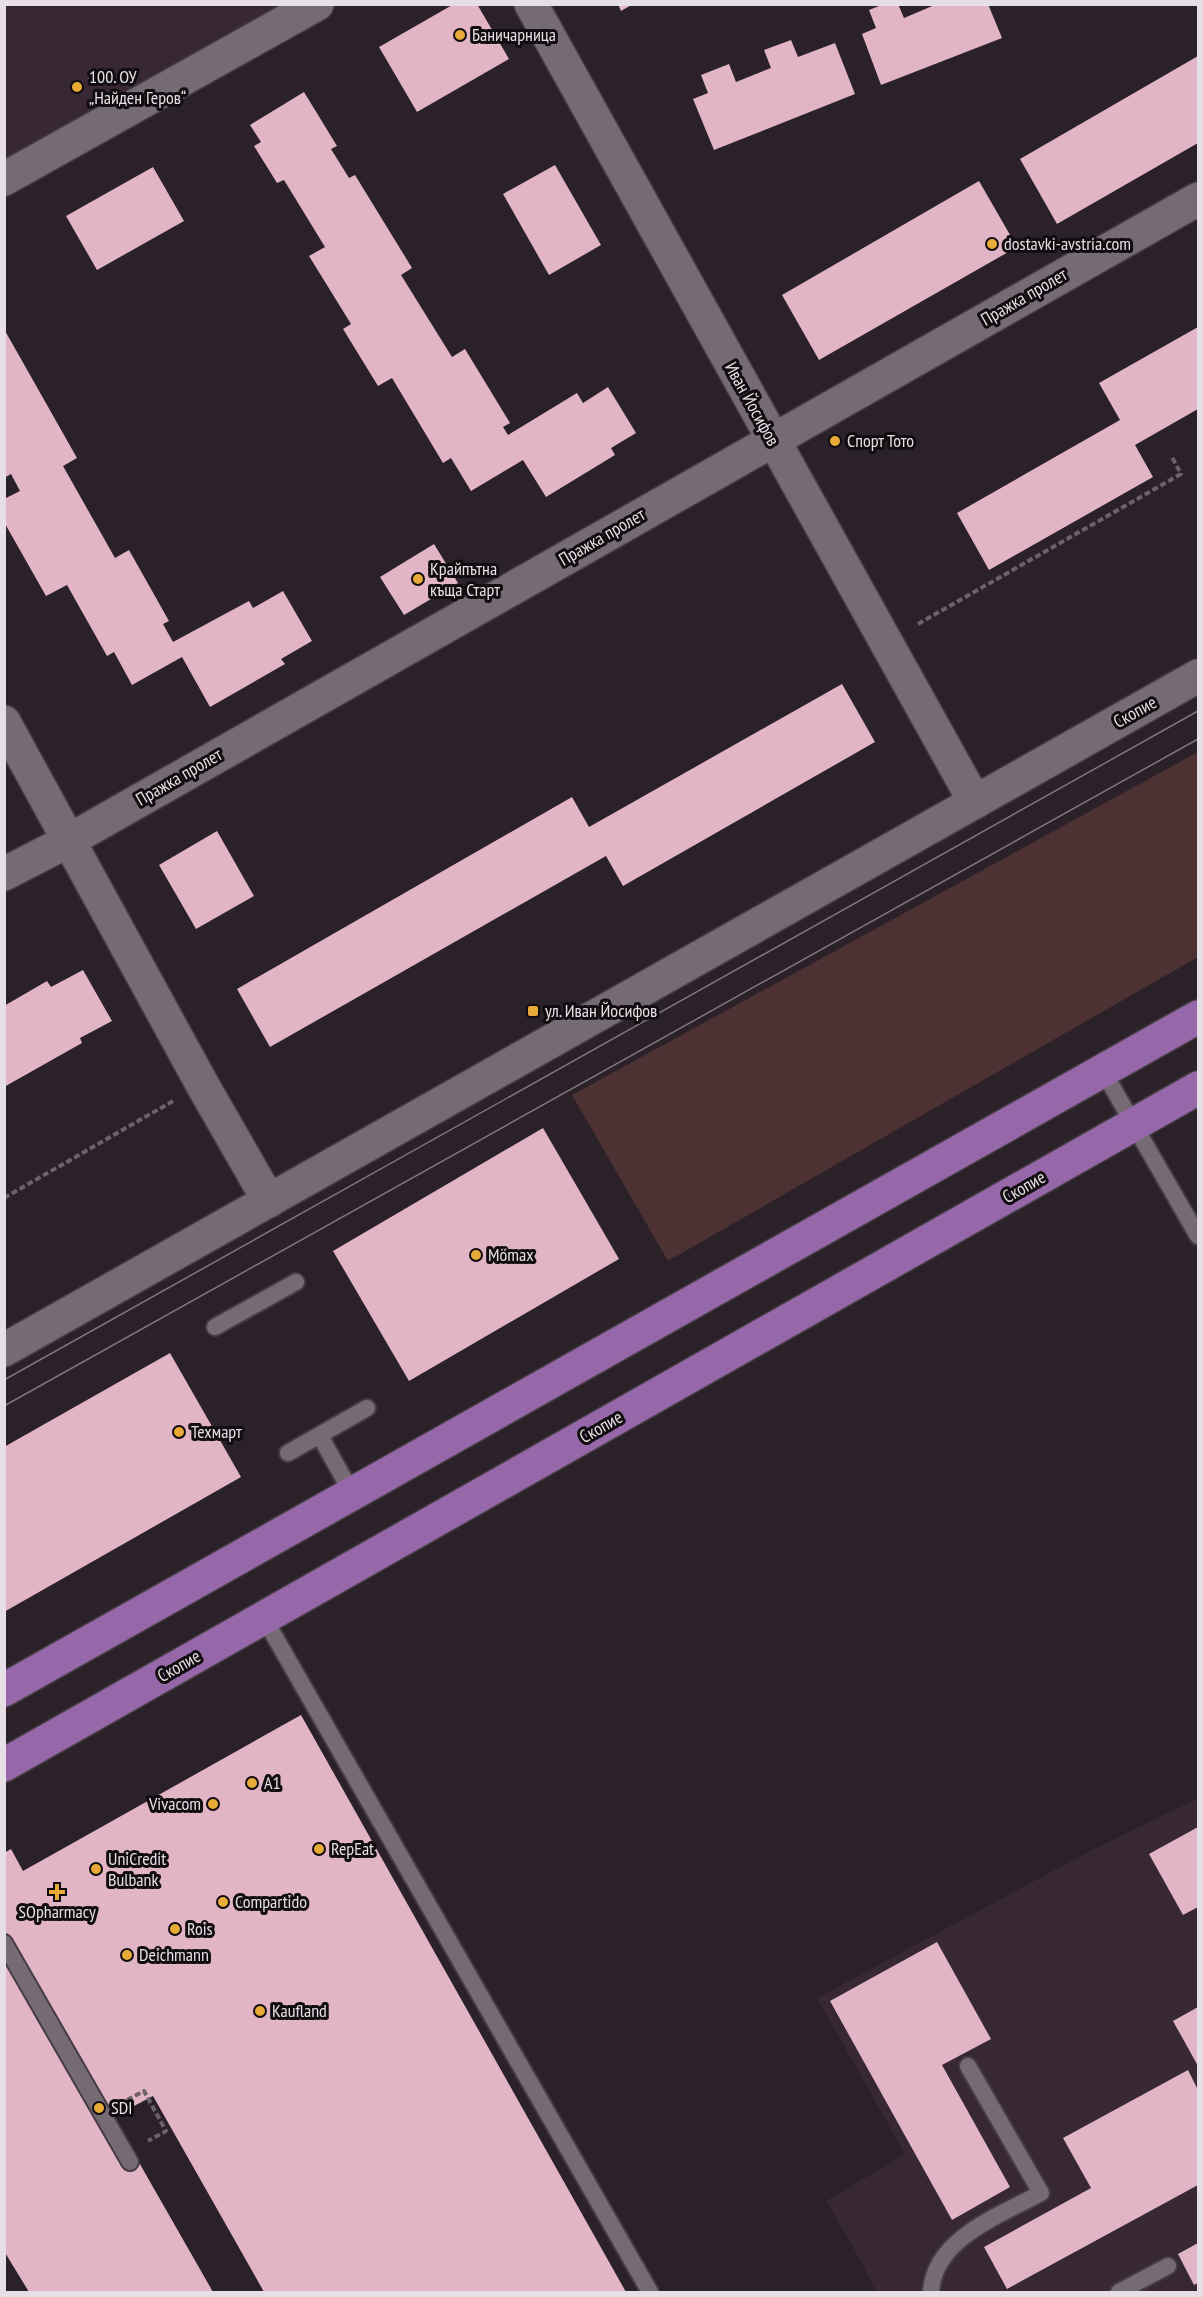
<svg xmlns="http://www.w3.org/2000/svg" width="1203" height="2297" viewBox="0 0 1203 2297" font-family="'PT Sans Narrow',sans-serif">
<style>
.built{fill:#372834}
.green{fill:#4d3133}
.building{fill:#e1b5c5}
.lines{fill:none;stroke-linecap:round;stroke-linejoin:round}
.service-casing{stroke:#463d44;stroke-width:20}
.minor-casing{stroke:#463d44;stroke-width:36}
.primary-casing{stroke:#463d44;stroke-width:36}
.path{stroke:#6c636a;stroke-width:4;stroke-dasharray:6 3;stroke-linecap:butt}
.service{stroke:#766a73;stroke-width:16}
.minor{stroke:#766a73;stroke-width:33}
.primary{stroke:#9668aa;stroke-width:33}
.tram{stroke:#7f777d;stroke-width:1.5}
.poi-dot{fill:#e9ab38;stroke:#100c0f;stroke-width:2}
.labels{text-anchor:middle;stroke-width:6;stroke-linejoin:round;paint-order:stroke}
.poi-label{font-size:18px;fill:#e6dfe5;stroke:#100c0f;text-anchor:start}
.street-label{font-size:18px;fill:#e6dfe5;stroke:#100c0f}
</style>
<rect width="100%" height="100%" fill="#2b2128"/>
<g class="built">
<polygon points="5,5 294,5 5,169"/>
<polygon points="1198,1798 1198,2292 876,2292 862,2263 826,2201 905,2154 817,1998 1090,1851"/>
</g>
<polygon class="green" points="1198,752 1198,957 668,1261 572,1095"/>
<g class="building">
<polygon points="454,4 477,4 509,59 417,112 379,47"/>
<polygon points="618,4 633,4 621,11"/>
<polygon points="884,4 898,4 904,18 937,4 988,4 1002,38 881,85 862,34 876,28 869,10"/>
<polygon points="791,40 798,57 835,43 855,94 714,150 693,99 708,93 701,75 729,64 736,82 771,68 764,50"/>
<polygon points="1198,56 1198,143 1057,224 1020,159"/>
<polygon points="304,92 337,146 331,149 349,178 355,175 412,268 401,275 452,357 465,349 510,423 503,427 508,435 577,393 583,403 608,387 636,433 611,448 615,455 546,497 523,460 471,491 451,458 443,463 392,378 378,386 343,329 351,324 309,256 325,247 284,180 277,183 254,146 261,142 250,125"/>
<polygon points="555,165 601,245 549,275 503,194"/>
<polygon points="153,167 184,221 97,270 66,216"/>
<polygon points="979,181 1017,247 819,360 782,295"/>
<polygon points="1198,327 1198,409 1135,445 1153,477 989,570 957,513 1120,420 1099,383"/>
<polygon points="4,329 77,458 63,466 115,558 129,550 169,621 163,624 173,642 249,601 253,608 283,591 312,641 281,659 285,664 210,707 182,657 132,685 114,652 107,656 67,585 46,596 4,522 4,499 20,491 11,474 4,478"/>
<polygon points="434,544 458,583 404,615 380,577"/>
<polygon points="842,684 875,742 623,886 606,856 270,1047 237,989 572,797 589,827"/>
<polygon points="217,831 254,896 196,929 159,865"/>
<polygon points="83,970 112,1021 80,1038 82,1043 4,1087 4,1006 47,981 51,987"/>
<polygon points="543,1128 619,1259 409,1381 333,1251"/>
<polygon points="170,1353 241,1477 4,1612 4,1447"/>
<polygon points="301,1715 626,2292 264,2292 153,2096 113,2117 213,2292 29,2292 4,2251 4,1853 11,1849 23,1871"/>
<polygon points="1198,1827 1198,1907 1183,1915 1149,1854"/>
<polygon points="937,1942 991,2039 942,2065 1010,2187 952,2220 830,2001"/>
<polygon points="1198,2007 1198,2066 1173,2021"/>
<polygon points="1188,2070 1198,2090 1198,2185 1007,2289 984,2247 1091,2188 1063,2138"/>
<polygon points="1198,2243 1198,2283 1194,2285 1178,2254"/>
</g>
<g class="lines">
<defs>
<g id="service">
<polyline points="1103,1071 1198,1236"/>
<polyline points="215,1327 296,1282"/>
<polyline points="320,1436 353,1495"/>
<polyline points="288,1453 367,1408"/>
<polyline points="264,1618 650,2292"/>
<polyline points="4,1943 130,2162"/>
<path d="M931 2292C934 2238 1001 2215 1041 2193L968 2066"/>
<polyline points="1119,2292 1168,2266"/>
</g>
<g id="minor">
<polyline points="531,4 975,802"/>
<polyline points="4,179 317,4"/>
<polyline points="4,722 202,1084 269,1201"/>
<polyline points="4,874 68,841 1198,199"/>
<polyline points="4,1350 1198,676"/>
</g>
<g id="primary">
<polyline points="4,1690 1198,1017"/>
<polyline points="4,1765 1198,1088"/>
</g>
</defs>
<use href="#service" class="service-casing"/>
<use href="#minor" class="minor-casing"/>
<use href="#primary" class="primary-casing"/>
<g class="path">
<polyline points="918,624 1181,474 1172,457"/>
<polyline points="4,1198 173,1101"/>
<polyline points="127,2100 144,2091 166,2131 148,2141"/>
</g>
<use href="#service" class="service"/>
<use href="#minor" class="minor"/>
<use href="#primary" class="primary"/>
<g class="tram">
<polyline points="4,1380 1198,711"/>
<polyline points="4,1406 1198,739"/>
</g>
</g>
<g class="poi-dot">
<circle cx="460" cy="35" r="6"/>
<circle cx="77" cy="87" r="6"/>
<circle cx="992" cy="244" r="6"/>
<circle cx="835" cy="441" r="6"/>
<circle cx="418" cy="579" r="6"/>
<rect x="527" y="1005" width="12" height="12" rx="3"/>
<circle cx="476" cy="1255" r="6"/>
<circle cx="179" cy="1432" r="6"/>
<circle cx="252" cy="1783" r="6"/>
<circle cx="213" cy="1804" r="6"/>
<circle cx="319" cy="1849" r="6"/>
<circle cx="96" cy="1869" r="6"/>
<path d="M54 1883h6v6h6v6h-6v6h-6v-6h-6v-6h6z"/>
<circle cx="223" cy="1902" r="6"/>
<circle cx="175" cy="1929" r="6"/>
<circle cx="127" cy="1955" r="6"/>
<circle cx="260" cy="2011" r="6"/>
<circle cx="99" cy="2108" r="6"/>
</g>
<g class="labels">
<g class="poi-label">
<text x="472" y="41">Баничарница</text>
<text x="89" y="83">100. ОУ<tspan x="89" dy="21">„Найден Геров“</tspan></text>
<text x="1004" y="250">dostavki-avstria.com</text>
<text x="847" y="447">Спорт Тото</text>
<text x="430" y="575">Крайпътна<tspan x="430" dy="21">къща Старт</tspan></text>
<text x="545" y="1017">ул. Иван Йосифов</text>
<text x="488" y="1261">Mömax</text>
<text x="191" y="1438">Техмарт</text>
<text x="264" y="1789">A1</text>
<text x="201" y="1810" text-anchor="end">Vivacom</text>
<text x="331" y="1855">RepEat</text>
<text x="108" y="1865">UniCredit<tspan x="108" dy="21">Bulbank</tspan></text>
<text x="235" y="1908">Compartido</text>
<text x="57" y="1918" text-anchor="middle">SOpharmacy</text>
<text x="187" y="1935">Rois</text>
<text x="139" y="1961">Deichmann</text>
<text x="272" y="2017">Kaufland</text>
<text x="111" y="2114">SDI</text>
</g>
<g class="street-label">
<text transform="translate(1024 297) rotate(-30)" y="6">Пражка пролет</text>
<text transform="translate(752 404) rotate(61)" y="6">Иван Йосифов</text>
<text transform="translate(602 537) rotate(-30)" y="6">Пражка пролет</text>
<text transform="translate(1135 712) rotate(-29)" y="6">Скопие</text>
<text transform="translate(179 777) rotate(-30)" y="6">Пражка пролет</text>
<text transform="translate(1024 1187) rotate(-30)" y="6">Скопие</text>
<text transform="translate(601 1427) rotate(-30)" y="6">Скопие</text>
<text transform="translate(179 1666) rotate(-30)" y="6">Скопие</text>
</g>
</g>
<rect width="1203" height="2297" fill="none" stroke="#e6dfe5" stroke-width="12"/>
</svg>
